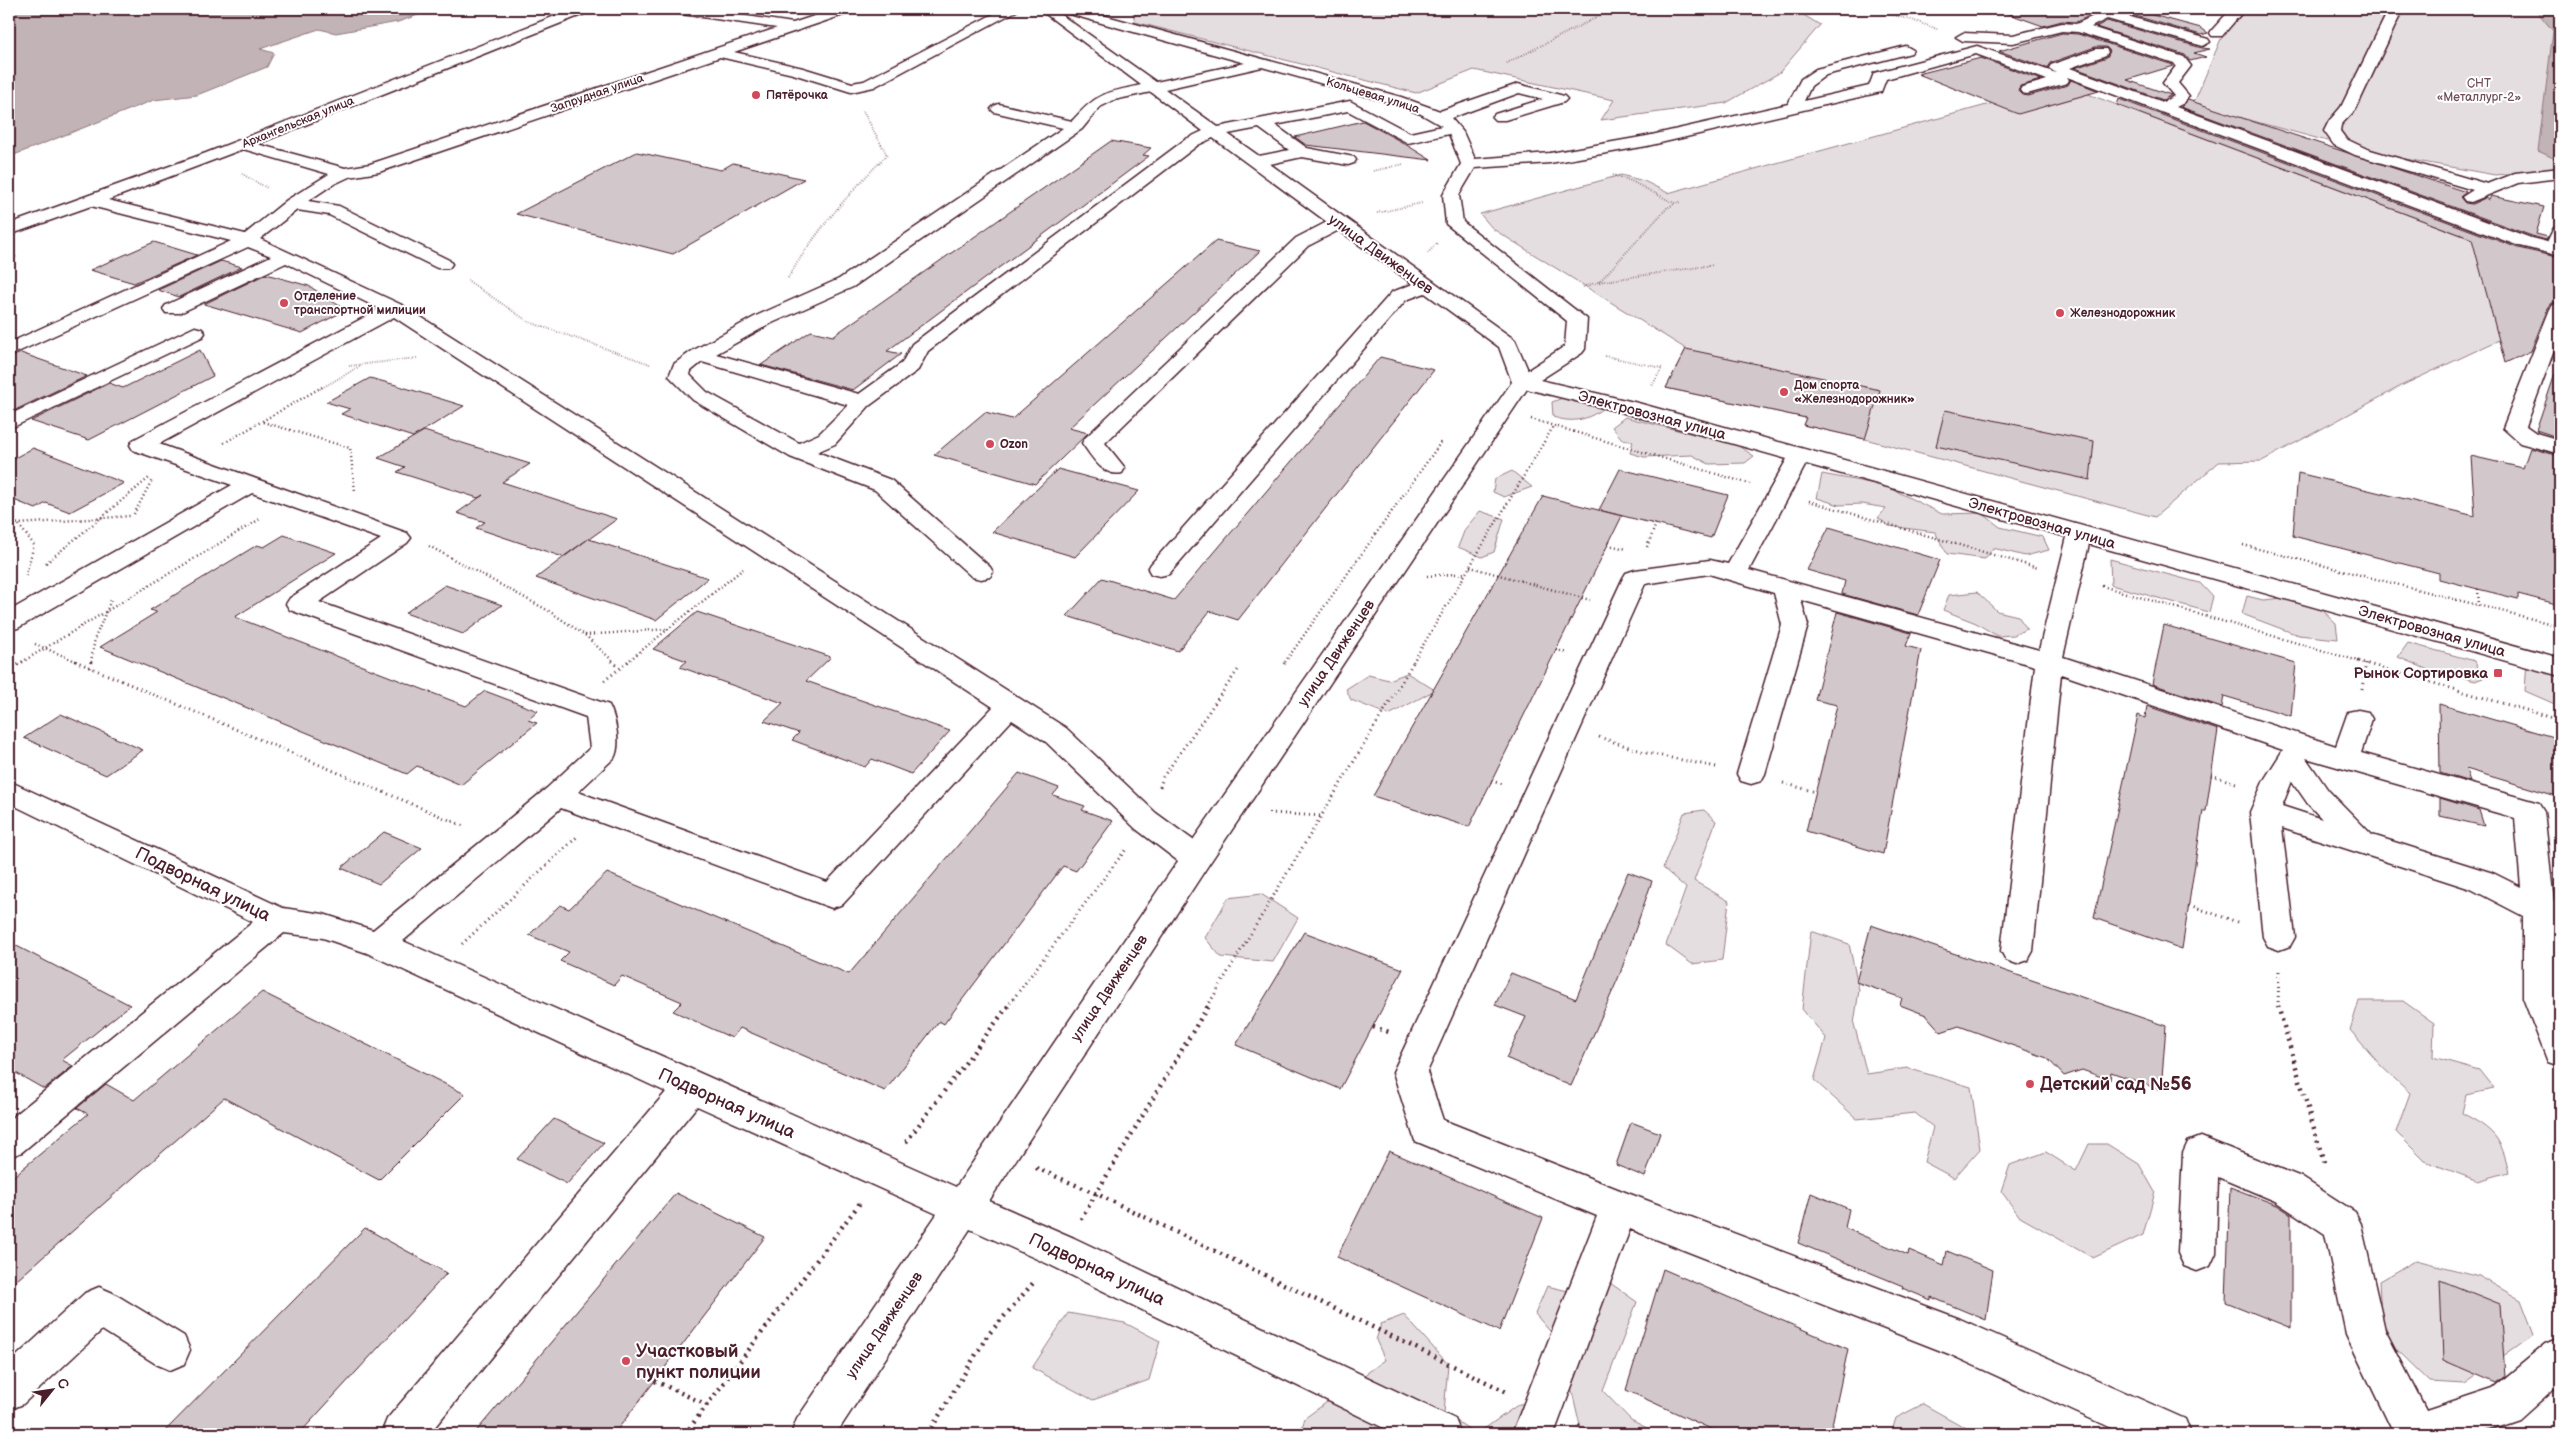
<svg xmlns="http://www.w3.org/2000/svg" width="2569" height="1443" viewBox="0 0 2569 1443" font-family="'Balsamiq Sans',sans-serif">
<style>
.green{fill:#e5dee0;stroke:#987e86}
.water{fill:#c1b3b6;stroke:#91787e}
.building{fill:#d2c7cb;stroke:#4a1f2b}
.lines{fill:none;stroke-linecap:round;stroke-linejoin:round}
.minor-casing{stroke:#4a1f2b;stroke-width:3}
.path-far3{stroke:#4a1f2b;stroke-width:2;stroke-dasharray:0.5 2;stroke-linecap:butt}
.path-far2{stroke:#4a1f2b;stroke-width:2.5;stroke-dasharray:1 3;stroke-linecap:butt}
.path-far1{stroke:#4a1f2b;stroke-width:3;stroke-dasharray:1 4;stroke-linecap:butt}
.path{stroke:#4a1f2b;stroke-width:4.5;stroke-dasharray:2 5;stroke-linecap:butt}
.minor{fill:#fff;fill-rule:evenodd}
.poi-dot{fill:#d1495b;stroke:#fff;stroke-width:2}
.labels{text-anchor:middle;stroke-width:4;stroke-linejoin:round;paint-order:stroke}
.far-park-label{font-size:12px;fill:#714f58;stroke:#fff}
.far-street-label{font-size:12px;fill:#4a1f2b;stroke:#fff}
.far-poi-label{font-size:12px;font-weight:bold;fill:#4a1f2b;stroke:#fff;text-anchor:start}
.street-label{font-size:15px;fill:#4a1f2b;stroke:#fff}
.poi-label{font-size:15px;font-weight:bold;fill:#4a1f2b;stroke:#fff;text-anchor:end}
.near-street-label{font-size:18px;fill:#4a1f2b;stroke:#fff}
.near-poi-label{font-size:18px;font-weight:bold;fill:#4a1f2b;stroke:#fff;text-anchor:start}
</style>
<rect width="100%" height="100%" fill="#fff"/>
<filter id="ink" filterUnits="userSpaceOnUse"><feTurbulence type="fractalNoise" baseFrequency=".02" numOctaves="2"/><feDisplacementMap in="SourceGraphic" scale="10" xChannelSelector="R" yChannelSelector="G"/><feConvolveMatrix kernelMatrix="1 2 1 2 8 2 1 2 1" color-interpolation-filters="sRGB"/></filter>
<g filter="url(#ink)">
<g class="green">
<polygon points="1132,9 1794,9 1820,25 1779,73 1726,103 1601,120 1614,100 1474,70 1416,93 1135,22"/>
<polygon points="2247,9 2560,9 2560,169 2495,175 2372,153 2193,105 2223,34"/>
<polygon points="2088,94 2506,252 2499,340 2403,385 2262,461 2219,462 2155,517 1865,439 1803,425 1806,418 1666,388 1686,349 1493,229 1480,214 1621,175 1644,181 1668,193 2019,96 2046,106"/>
<path d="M1573 394 1591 398 1602 409C1586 421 1571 423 1553 417L1552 402Z"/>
<polygon points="1625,417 1737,445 1754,456 1745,463 1709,464 1692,455 1644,457 1630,453 1633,441 1622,439 1612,427"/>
<polygon points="1512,471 1532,487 1504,497 1493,492 1495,479"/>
<polygon points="1822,474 1886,486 1942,514 1982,513 2000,527 2043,537 2049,550 2025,556 1993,548 1985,559 1947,554 1935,532 1889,526 1878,518 1886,508 1862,504 1839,505 1817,498"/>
<polygon points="1480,511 1504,519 1494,552 1482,557 1458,547 1465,529"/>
<polygon points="2110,559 2200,583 2213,597 2209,612 2111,585"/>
<polygon points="1977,592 1997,611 2018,616 2027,629 2014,635 1997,636 1976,623 1943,610 1949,595"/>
<polygon points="2247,596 2263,600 2292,597 2313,601 2336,623 2338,639 2298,635 2242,614"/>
<polygon points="2408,643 2475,661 2483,678 2475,681 2444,672 2433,672 2398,657"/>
<polygon points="2527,659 2560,668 2560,710 2557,705 2525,691"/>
<polygon points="1407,673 1435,690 1389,715 1351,700 1346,689 1368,675 1389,680"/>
<polygon points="1704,810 1716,821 1694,881 1729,901 1722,960 1692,964 1666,945 1686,888 1663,868 1684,813"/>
<polygon points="1261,894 1298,918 1273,962 1221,957 1205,938 1228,898"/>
<polygon points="1811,931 1849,944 1859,990 1854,1024 1867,1074 1907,1068 1971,1087 1980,1149 1954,1178 1924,1162 1933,1127 1915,1113 1857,1119 1814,1080 1826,1038 1802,1009"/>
<path d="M2359 1001H2403L2434 1023 2433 1057 2479 1070 2494 1089 2466 1095 2462 1113C2494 1130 2501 1137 2509 1172L2478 1181 2425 1161 2396 1132 2410 1093 2381 1066 2350 1030Z"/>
<polygon points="2089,1144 2107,1144 2139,1164 2155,1192 2143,1235 2093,1258 2020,1217 2001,1191 2010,1165 2046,1152 2076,1171"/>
<polygon points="2416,1260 2479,1276 2521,1300 2534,1334 2464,1384 2430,1382 2382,1335 2379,1281"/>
<polygon points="1603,1278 1637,1302 1603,1391 1631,1420 1659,1434 1582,1434 1561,1344 1535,1314 1547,1286 1568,1291"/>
<polygon points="1068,1313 1125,1323 1160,1341 1149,1380 1093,1400 1032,1368"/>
<polygon points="1404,1315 1448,1364 1444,1413 1477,1434 1300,1434 1305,1418 1385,1360 1376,1340 1381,1324"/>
<polygon points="1556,1402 1551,1434 1477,1434 1519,1404"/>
<polygon points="1923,1404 1966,1428 1966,1434 1891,1434 1896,1418"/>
</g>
<g class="water">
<polygon points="9,9 435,9 398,22 336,33 319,29 260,49 274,53 267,67 197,95 154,100 9,157"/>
<polygon points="2535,9 2560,9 2560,161 2538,151 2553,31"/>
</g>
<g class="building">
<polygon points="2009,9 2105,9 2076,22 2062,21 2043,26 2009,14"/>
<polygon points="2130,9 2201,28 2208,33 2201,35 2125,13"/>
<polygon points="2107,21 2202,48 2210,49 2194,53 2206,57 2190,61 2185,55 2096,27"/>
<polygon points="2062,33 2078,34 2173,65 2173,66 2127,80 2171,95 2163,100 2075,68 2107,57 2110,51 2106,47 2095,47 2050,63 2047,68 1999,51"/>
<polygon points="1981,58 2041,80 2020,86 2018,91 2022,95 2028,96 2068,85 2071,80 2099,91 2018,114 1918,74"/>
<polygon points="2119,99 2518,248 2553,256 2560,254 2560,301 2552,303 2548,308 2531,351 2505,363 2472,239 2117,105"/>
<polygon points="2188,100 2466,192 2460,197 2465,203 2472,204 2485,198 2489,200 2491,196 2544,207 2536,234 2548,237 2546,240 2532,236 2181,107"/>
<polygon points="1363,121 1400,141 1431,160 1306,145 1295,137"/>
<polygon points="1111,141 1151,148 1143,155 1149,156 887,351 901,354 853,390 761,365 811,331 833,336"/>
<polygon points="637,152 721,170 733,163 804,179 673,254 516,214"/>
<polygon points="1216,241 1260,251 1069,428 1088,433 1035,484 934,455 985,412 1012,419"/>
<polygon points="154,242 197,255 134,283 90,270"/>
<polygon points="221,261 242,267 179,297 158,290"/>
<polygon points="266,274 309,286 346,310 302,333 204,304"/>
<polygon points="1686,349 1880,390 1865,439 1803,425 1806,418 1666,388"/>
<polygon points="200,350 213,376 89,440 31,421 109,383 123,388"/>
<polygon points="21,353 87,376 9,413 9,358"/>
<polygon points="1380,357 1434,370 1238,620 1210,611 1178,651 1067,616 1102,578 1174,600"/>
<polygon points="2555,374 2560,375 2560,438 2536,430"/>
<polygon points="370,378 396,385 464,406 413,437 341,414 350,409 326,402"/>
<polygon points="1945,410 2094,441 2090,480 1936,446"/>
<polygon points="424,431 530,464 502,482 617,519 589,539 708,578 656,620 536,578 588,539 563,557 476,528 485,522 457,513 483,495 478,498 397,472 405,467 378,458"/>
<polygon points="33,448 124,483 70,512 46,503 36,509 9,498 9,461"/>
<polygon points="2530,448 2560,456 2560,605 2518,594 2518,599 2478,589 2439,579 2439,573 2293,536 2298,473 2475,516 2471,456 2523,468"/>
<polygon points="1058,469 1139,491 1075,557 992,532"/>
<polygon points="1620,469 1728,495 1711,538 1599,510"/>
<polygon points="1543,496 1622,516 1469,827 1373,796"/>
<polygon points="1829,527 1940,560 1918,615 1842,594 1845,581 1807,570"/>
<polygon points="284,535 336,553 235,617 466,706 485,691 538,711 528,720 537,723 461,785 417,766 407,774 100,647 157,612 150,610 257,545 264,547"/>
<polygon points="445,585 502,605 463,634 405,613"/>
<polygon points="697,612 831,657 806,681 950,731 911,774 872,759 865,767 792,740 799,733 764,721 783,703 680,667 687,661 653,649"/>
<polygon points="1837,612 1911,633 1906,646 1921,650 1883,854 1806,831 1837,705 1815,700"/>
<polygon points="2164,625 2296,663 2291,716 2224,696 2222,707 2152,684"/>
<polygon points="2439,704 2560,739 2560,797 2466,769 2470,782 2440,773"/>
<polygon points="2147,706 2218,730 2206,811 2203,811 2182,949 2094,918 2138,715 2145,718"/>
<polygon points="61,714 143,750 106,775 24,738"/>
<polygon points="1019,773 1059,788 1053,795 1085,806 1082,810 1113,821 1076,871 1063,866 944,1024 939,1021 885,1091 740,1028 732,1038 673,1011 682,1002 622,976 614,985 560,961 569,952 529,935 560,905 569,909 607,873 849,974"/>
<polygon points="2440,798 2479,810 2484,826 2440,816"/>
<polygon points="384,832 422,848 379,884 341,868"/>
<polygon points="1628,872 1652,881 1620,974 1571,1086 1506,1058 1526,1017 1495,1005 1511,973 1576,999"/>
<polygon points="1871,925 2166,1026 2161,1090 2111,1072 2110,1080 2082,1070 2064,1076 2047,1058 1959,1026 1941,1032 1926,1015 1900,1005 1902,998 1856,982"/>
<polygon points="1304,932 1403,969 1340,1089 1236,1045"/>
<polygon points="9,942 130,1005 62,1060 73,1066 44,1089 9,1069"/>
<polygon points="262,992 465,1094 379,1180 224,1098 9,1287 9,1180 88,1114 77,1108 106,1084 134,1100"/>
<polygon points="554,1119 604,1143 567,1184 517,1159"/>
<polygon points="1631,1122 1660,1133 1645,1177 1616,1165"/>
<polygon points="1389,1151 1543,1218 1499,1331 1337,1257"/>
<polygon points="2230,1187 2277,1205 2291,1214 2291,1328 2226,1302"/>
<polygon points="676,1193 765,1237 614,1434 474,1434"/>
<polygon points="1811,1193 1849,1209 1845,1228 1908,1255 1909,1250 1944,1265 1947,1251 1993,1270 1986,1320 1931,1297 1931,1300 1902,1288 1903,1286 1798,1243"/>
<polygon points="365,1228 447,1273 299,1434 162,1434"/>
<polygon points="1663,1269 1848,1349 1830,1434 1722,1434 1626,1390"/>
<polygon points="2440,1280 2500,1304 2505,1376 2496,1383 2443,1360"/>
</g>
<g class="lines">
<defs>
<g id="minor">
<path d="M573 9H591L589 12 257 144 345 168 370 164 777 28 675 13 669 9H700L793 23 835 9H853L852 12 734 52 803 68 852 83 864 81 1003 9H1020L874 87 851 92 793 74 720 57 379 172 349 177 332 185 308 201 339 206 449 260 452 264 449 268H437L329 215 297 210 260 239 402 305 1066 728 1156 813 1193 840 1512 382 1499 347 1425 293 1406 300 1169 574 1160 576 1151 574 1148 569 1151 564 1392 292 1413 284 1339 230 1308 246 1105 443 1125 468 1122 473C1103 477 1092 457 1082 443L1085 438 1296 238 1327 222 1213 138 1198 145 928 351 918 370 869 406 835 444 817 452 891 480 990 567 993 572 990 577 981 579 972 577 875 490 790 457 693 400 669 376 674 364 692 351 758 315 839 279 1063 128 994 112 991 109 994 106 999 104 1072 121C1098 92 1105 93 1141 85L1039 9H1053L1156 82 1245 63 1062 12 1061 9H1081L1401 97 1440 111 1518 84 1564 96 1567 99 1564 102 1505 120H1495L1492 117 1495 114 1543 99 1519 93 1451 118 1463 132 1475 159 1550 153 1647 136 1788 104 1801 79 1816 69 1906 46 1913 50 1911 53 1826 75 1811 86 1804 101 1869 86 1874 73 1977 46 2056 73 2049 68 2051 65 2096 49H2106L2108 52 2106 55 2070 68 2163 102 2174 96 2163 83 2176 66 2174 63 2078 32 2062 31 2013 43 1963 41 1956 37 1963 33 2013 35 2062 23 2076 24 2109 9H2128L2120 14 2208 39 2210 42 2203 46 2107 19 2091 27 2184 57 2191 66 2178 83 2189 96 2184 103 2176 107 2531 238 2547 242 2554 228 2560 227V252L2553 254 2519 246 2067 77 2069 80 2067 83 2027 94 2022 93 2020 90 2022 87 2047 80 1976 54 1886 79 1881 92 1647 146 1550 163 1475 168 1459 195 1463 222 1587 319 1585 349 1582 353 1540 380 1638 403 2560 658V676L2089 544 2063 657 2336 746 2348 712 2358 710 2368 712 2372 719 2361 753 2539 803 2544 811 2554 903 2560 905V929L2555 928 2557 998 2560 1008V1066L2548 1062 2523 998V916L2471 889 2282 828 2295 937 2290 946 2279 950 2268 946 2263 937 2250 812 2264 780 2283 750 2061 674 2033 951 2028 960 2017 964 2006 960 2001 951 2035 666 1801 600 1808 625 1765 774 1761 781 1751 784 1741 781 1737 774 1782 625 1774 593 1709 574 1645 584 1427 1072 1443 1120 1630 1194 1960 1319 2185 1419 2191 1434H2124L1949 1354 1630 1229 1554 1434H1512L1597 1216 1415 1141 1393 1072 1623 578 1626 573 1635 570 1710 560 1728 564 1787 459 1624 413 1527 389 1207 867 989 1201 1074 1238 1455 1419 1461 1434H1396L1048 1264 970 1229 836 1434H791L797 1419 937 1214 697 1106 429 1434H381L387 1419 666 1092 367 953 323 938 284 933 22 1152 9 1157V1120L253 922 9 803V781L283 908 323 914 373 930 547 788 590 748 586 717 290 610 286 604 290 598 381 539 252 493 18 628 9 630V611L232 485 133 450 130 445 133 440 380 309 286 263 180 313H166L163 309 166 305 271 256 248 247 9 356V343L231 241 91 206 9 235V224L206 153ZM1262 67 1391 103 1421 114 1442 126 1410 133 1350 101 1218 127 1165 89ZM1151 92 1203 131 1186 139 912 344 902 363 859 394 716 354 772 323 853 287 1082 129 1100 107 1114 100ZM1348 111 1408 143 1449 134 1461 164 1443 195 1446 224 1567 321 1565 346 1528 370 1515 340 1270 164 1302 157 1348 165 1354 163 1356 160 1354 157 1307 148 1275 125ZM1259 128 1289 150 1259 156 1228 134ZM243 149 329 174 287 200 245 234 108 200ZM394 317 993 707 827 882 578 792 614 758C621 746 616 718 609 705L319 602 407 543 411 538 407 533 159 444ZM702 362 848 405 819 434 799 443 707 392 690 375 691 371ZM1806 464 2067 537 2039 650 1749 570ZM1012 720 1046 742 1136 829 1178 861 956 1187 403 941 561 808 821 904 832 908 843 904ZM2306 758 2515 818 2521 887 2493 873 2372 835 2328 790ZM2292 781 2308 804 2322 819 2282 806Z"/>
<polygon points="2231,9 2245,9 2222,36 2212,36 2210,33 2212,30"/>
<polygon points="2389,9 2403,9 2356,109 2341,125 2340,131 2346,139 2367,149 2487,184 2515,173 2560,168 2560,178 2518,183 2471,202 2465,201 2462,197 2473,190 2355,155 2334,145 2324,131 2329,121 2341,107"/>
<polygon points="2560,303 2560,334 2526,426 2536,433 2560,440 2560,454 2520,443 2503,428 2550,309 2553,305"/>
<polygon points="195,327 202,329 205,333 202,337 9,429 9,415"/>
<polygon points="2201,1137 2301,1177 2355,1212 2361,1224 2385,1330 2426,1410 2493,1388 2546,1344 2560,1338 2560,1384 2520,1420 2479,1434 2394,1434 2346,1334 2325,1234 2275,1201 2218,1177 2216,1253 2210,1266 2197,1271 2184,1266 2178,1253 2183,1153 2188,1142"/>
<polygon points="99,1287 113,1293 184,1336 190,1350 184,1364 170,1370 156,1364 102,1330 23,1404 9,1410 9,1363 85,1293"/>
</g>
</defs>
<use href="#minor" class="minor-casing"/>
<g class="path-far3">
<polyline points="1867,9 1909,19 1937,29"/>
<polyline points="1507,63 1613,9"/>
<polyline points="1373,171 1404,164"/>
<polyline points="242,174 267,188"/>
<polyline points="1613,175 1629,180 1674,203 1680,202"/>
<polyline points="1377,213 1422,203"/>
<polyline points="1428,253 1437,243"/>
<polyline points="9,260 17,256"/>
<path d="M788 278C815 232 849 193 887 155L863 111"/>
<polyline points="467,280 529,322 650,364"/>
<polyline points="1599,282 1667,208 1674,204"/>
<polyline points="1583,287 1598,282 1713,265"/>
<polyline points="1605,356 1662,368 1652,386"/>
<polyline points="349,366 417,358"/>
<polyline points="320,389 360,366"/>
</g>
<g class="path-far2">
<polyline points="1531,419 1750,484"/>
<polyline points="263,422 350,448 355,491"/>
<polyline points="224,443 322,387"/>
<polyline points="1809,501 2038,568"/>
<polyline points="134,514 152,480"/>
<polyline points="9,522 19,524 130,516"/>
<polyline points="19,525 34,545 25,578"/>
<polyline points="1608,545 1627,549"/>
<polyline points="2243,545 2560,626"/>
<polyline points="429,546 549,611 585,635 614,662"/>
<polyline points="1647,547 1656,524"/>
<polyline points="46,563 149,478"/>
<polyline points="1470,567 1590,600"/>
<polyline points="1427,576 1467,573"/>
<polyline points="2102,586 2362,662"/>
<polyline points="2478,589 2479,606"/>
<polyline points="585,635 667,629"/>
<polyline points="35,644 78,662"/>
<polyline points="1556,650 1565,652"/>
<polyline points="22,662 260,519"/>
<polyline points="91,662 95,638 111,600"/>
<polyline points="627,662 743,569"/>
<polyline points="1285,662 1441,442"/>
<polyline points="1413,662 1553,427"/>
</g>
<g class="path-far1">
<polyline points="75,661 466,827"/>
<polyline points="612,661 619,667"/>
<polyline points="2358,661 2560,720"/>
<polyline points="1284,664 1286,661"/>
<polyline points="90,668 91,661"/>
<polyline points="9,670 24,661"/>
<polyline points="604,681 629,661"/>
<polyline points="2362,689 2366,662"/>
<polyline points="1599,737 1647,753 1716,767"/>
<polyline points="2211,775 2239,784"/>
<polyline points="1491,781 1503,784"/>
<polyline points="1783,783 1816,792"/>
<polyline points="1160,787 1163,777 1240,667"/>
<polyline points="1269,813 1322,816"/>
<polyline points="2189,905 2240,923"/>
<polyline points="462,944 578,836"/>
<polyline points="1007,1007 1126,849"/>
<polyline points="1207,1007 1414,661"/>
<polyline points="2278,1007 2279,969"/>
</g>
<g class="path">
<polyline points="2278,1006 2325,1166"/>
<polyline points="1373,1027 1389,1032"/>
<polyline points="906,1142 1008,1006"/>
<polyline points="1036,1168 1097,1194 1507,1392"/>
<polyline points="1081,1219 1208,1006"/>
<polyline points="655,1381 707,1405"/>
<polyline points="1578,1426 1594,1434"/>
<polyline points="685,1434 860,1203"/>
<polyline points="928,1434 987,1336 1034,1282"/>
</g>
<use href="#minor" class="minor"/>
</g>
</g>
<g class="poi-dot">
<circle cx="756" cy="95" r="5"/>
<circle cx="284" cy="303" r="5"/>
<circle cx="2060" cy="313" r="5"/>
<circle cx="1784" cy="392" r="5"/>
<circle cx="990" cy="444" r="5"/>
<rect x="2493" y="668" width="10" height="10" rx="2.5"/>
<circle cx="2030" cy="1084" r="5"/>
<circle cx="626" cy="1361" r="5"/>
</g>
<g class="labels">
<g class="far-park-label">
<text x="2479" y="87">СНТ<tspan x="2479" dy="14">«Металлург-2»</tspan></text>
</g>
<g class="far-street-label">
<text transform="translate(597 93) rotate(-19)" y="4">Запрудная улица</text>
<text transform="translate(1373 95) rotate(17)" y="4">Кольцевая улица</text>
<text transform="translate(298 122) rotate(-22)" y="4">Архангельская улица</text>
</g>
<g class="far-poi-label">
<text x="766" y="99">Пятёрочка</text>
<text x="294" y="300">Отделение<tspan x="294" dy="14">транспортной милиции</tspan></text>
<text x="2070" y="317">Железнодорожник</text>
<text x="1794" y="389">Дом спорта<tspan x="1794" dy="14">«Железнодорожник»</tspan></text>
<text x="1000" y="448">Ozon</text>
</g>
<g class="street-label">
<text transform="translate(1381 254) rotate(36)" y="5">улица Движенцев</text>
<text transform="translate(1652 415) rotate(15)" y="5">Электровозная улица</text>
<text transform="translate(2042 523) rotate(16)" y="5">Электровозная улица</text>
<text transform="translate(2432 631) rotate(16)" y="5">Электровозная улица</text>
<text transform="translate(1336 653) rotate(-56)" y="5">улица Движенцев</text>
<text transform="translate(1109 988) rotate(-56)" y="5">улица Движенцев</text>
<text transform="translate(884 1325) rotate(-56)" y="5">улица Движенцев</text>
</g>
<g class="poi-label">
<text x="2488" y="678">Рынок Сортировка</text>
</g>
<g class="near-street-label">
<text transform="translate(203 884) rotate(26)" y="6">Подворная улица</text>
<text transform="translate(727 1103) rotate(24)" y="6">Подворная улица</text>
<text transform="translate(1097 1269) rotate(25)" y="6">Подворная улица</text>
</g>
<g class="near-poi-label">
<text x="2040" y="1090">Детский сад №56</text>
<text x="636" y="1357">Участковый<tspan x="636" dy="21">пункт полиции</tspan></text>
</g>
</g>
<rect width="2569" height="1443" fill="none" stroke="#fff" stroke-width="30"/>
<rect x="15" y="15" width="2539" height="1413" fill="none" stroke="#4a1f2b" stroke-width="2" filter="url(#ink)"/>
<g transform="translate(52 1390) rotate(60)" stroke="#ffffff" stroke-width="4" paint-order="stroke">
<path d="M0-4L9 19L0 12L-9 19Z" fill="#4a1f2b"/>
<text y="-8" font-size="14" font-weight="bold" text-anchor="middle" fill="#4a1f2b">С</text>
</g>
</svg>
